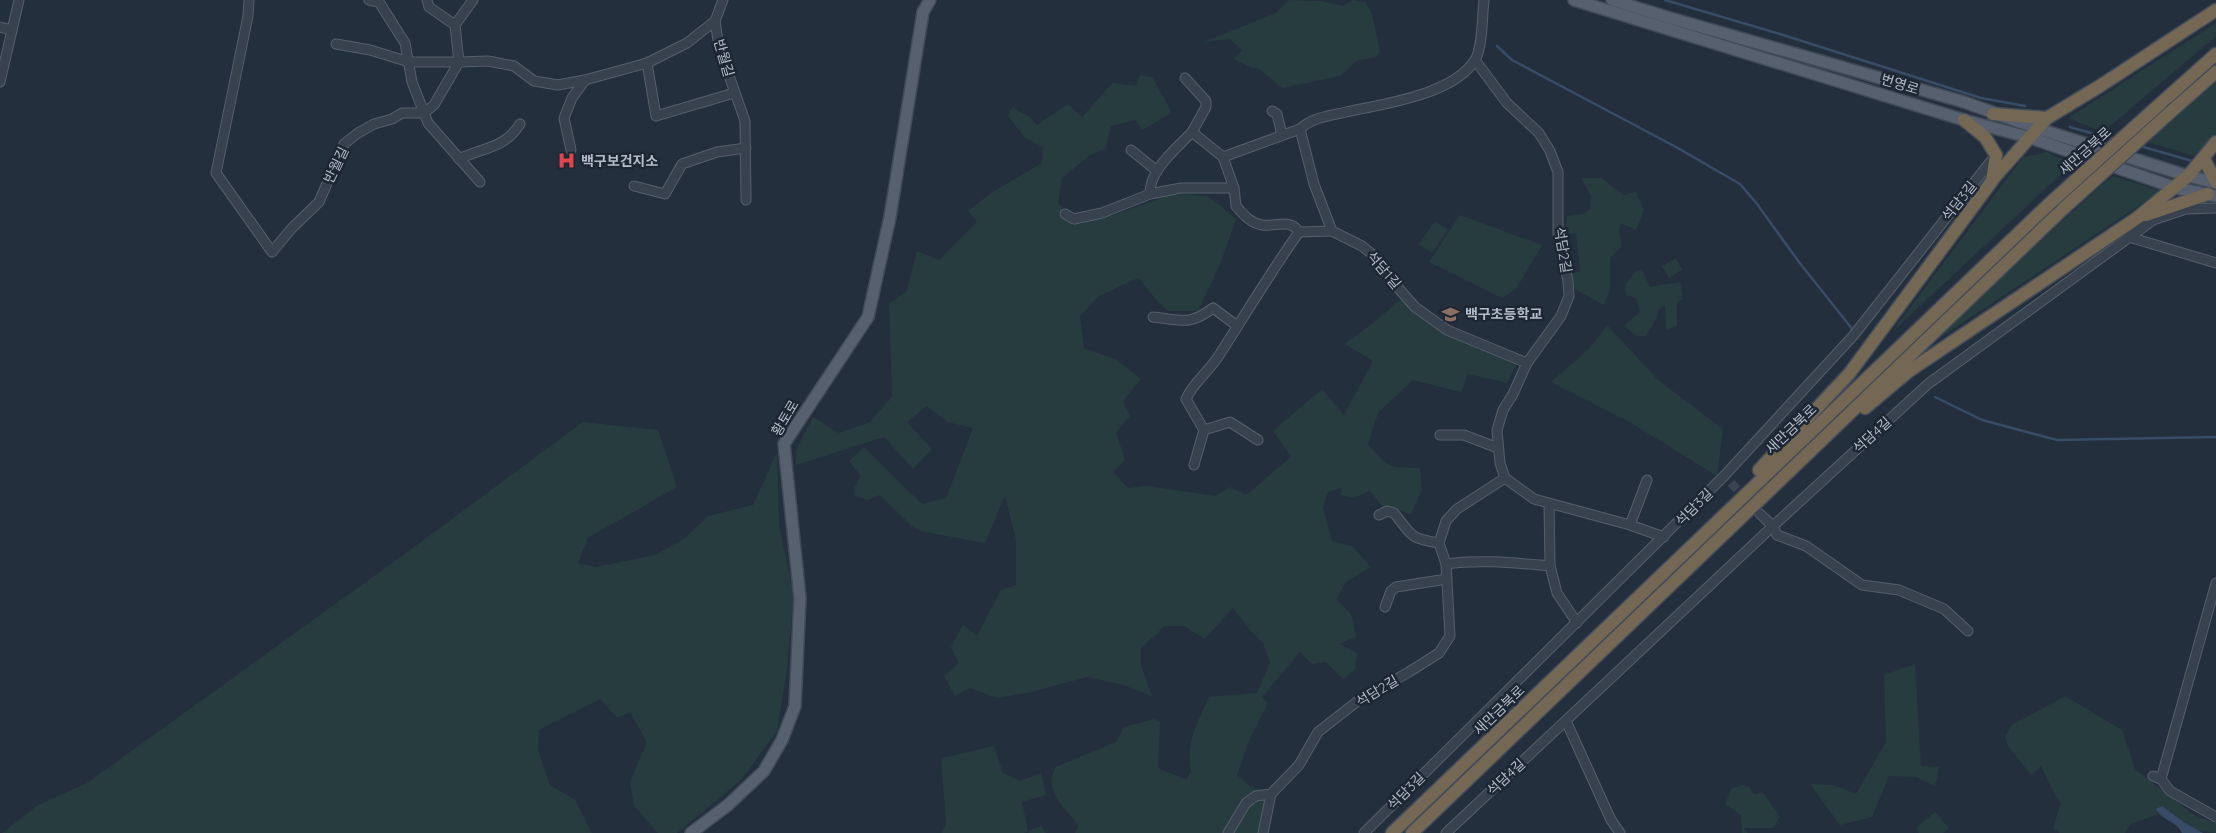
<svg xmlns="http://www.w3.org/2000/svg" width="2216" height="833" viewBox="0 0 2216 833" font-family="Quicksand,'Noto Sans KR',sans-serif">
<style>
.green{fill:#263c3f}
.water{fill:#394c67}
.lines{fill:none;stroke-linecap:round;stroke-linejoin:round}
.stream{stroke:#394c67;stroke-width:2.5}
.minor-tunnel{stroke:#3a4453;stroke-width:9;stroke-dasharray:9 4.5;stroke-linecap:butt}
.minor-casing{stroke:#565f6c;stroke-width:11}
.major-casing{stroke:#414a57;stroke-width:14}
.highway-casing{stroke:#434c59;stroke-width:15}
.minor{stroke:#38414e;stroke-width:9}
.major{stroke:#56606e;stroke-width:11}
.highway{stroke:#746855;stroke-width:12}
.highway-bridge-casing{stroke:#434c59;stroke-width:15;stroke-linecap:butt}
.highway-bridge{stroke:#746855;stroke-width:12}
.labels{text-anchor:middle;stroke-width:5;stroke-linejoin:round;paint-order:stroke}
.street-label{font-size:14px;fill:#b4bcc9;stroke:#1d2633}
.poi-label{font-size:14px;font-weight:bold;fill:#b4bcc9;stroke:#1d2633;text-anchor:start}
</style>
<rect width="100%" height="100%" fill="#242f3e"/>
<g class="green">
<polygon points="1289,0 1321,1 1343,6 1352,0 1365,2 1372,14 1380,52 1376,57 1357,61 1340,76 1282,88 1258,68 1252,68 1234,59 1242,50 1230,39 1204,42 1276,13"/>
<polygon points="2216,23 2216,36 2103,132 2068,118"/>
<path d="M1140 75 1152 77 1172 113 1142 130 1135 120 1111 126 1106 148 1090 155 1062 178 1058 203 1078 222 1116 214 1167 196 1184 194 1208 196 1236 219 1221 262 1198 311H1168L1160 304 1138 278 1099 296 1080 316 1084 348 1115 359 1141 379 1123 401 1130 416 1116 432 1125 460 1113 472 1128 488 1148 486 1215 496 1230 487 1246 495 1291 457 1273 431 1322 389 1344 415 1373 361 1345 344 1374 322 1404 297 1441 331 1517 363 1507 383 1468 374 1461 392 1413 380 1378 413 1368 444C1389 469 1389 467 1420 468L1422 490 1411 514 1381 505 1370 491 1354 498 1340 495 1342 488 1328 492 1323 508 1332 541 1352 546 1371 567 1346 582 1336 599 1351 614 1356 637 1339 644 1357 653 1355 669 1343 679 1326 662 1312 664 1300 652 1262 697 1268 703 1249 741 1237 775 1251 787 1270 790 1265 799 1258 833H1075L1079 826C1066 809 1042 790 1056 767L1116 742 1124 727 1154 719 1160 722 1158 768 1186 780 1191 771C1185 744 1198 721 1209 697L1257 693 1270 662 1263 643 1249 629 1233 608 1205 639 1184 626H1165L1141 648V666L1152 696 1123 685 1087 677 1031 692 997 698 970 688 955 696 944 676 959 663 951 647 963 624 977 636 1001 590 1016 585V540L1005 496 985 543 920 531 913 527 880 495 867 500 854 495 855 487 861 476 849 461 864 447 922 504 946 498 973 428 947 422 927 406 907 422 932 449 913 469 884 437 796 465V450L813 417 839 433 870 422 892 397 889 304 907 291 917 251 939 260 977 222 968 211 991 193 1042 163 1043 147 1025 138 1008 116 1012 107 1031 118 1037 125 1068 104 1082 117 1112 83 1136 86Z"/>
<polygon points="2216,83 2216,133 2198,157 2147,142"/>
<polygon points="2047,152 2072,164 1892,332 2023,157"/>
<polygon points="2113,176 2161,191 1926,347 2095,191"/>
<polygon points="1581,178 1602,178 1623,195 1636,192 1644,210 1636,230 1621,223 1619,230 1622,246 1610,258 1610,289 1604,305 1573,288 1571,274 1580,271 1576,233 1565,234 1567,216 1583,214 1590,209 1591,196"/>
<polygon points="1460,215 1542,245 1516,289 1502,298 1429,262"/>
<polygon points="1435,221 1448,230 1432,253 1419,244"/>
<polygon points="1676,258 1682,270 1669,278 1662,266"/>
<polygon points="1642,270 1650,287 1680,282 1683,299 1677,302 1677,326 1666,330 1665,305 1659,309 1657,317 1646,336 1637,336 1624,326 1640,312 1636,298 1626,295 1625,285 1635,272"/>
<polygon points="1607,325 1658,380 1723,429 1717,476 1631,423 1551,382 1590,348"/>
<polygon points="583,422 658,430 677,487 588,538 578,563 596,567 655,555 685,538 708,516 753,505 777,452 779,525 794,595 787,668 777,731 742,779 677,833 658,833 634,806 630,782 647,742 630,712 617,718 600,699 539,730 538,750 550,785 575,800 592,833 2,833 38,805 87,783 406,553"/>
<polygon points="1915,664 1921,766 1939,767 1935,786 1916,777 1889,776 1872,817 1840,825 1810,784 1833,785 1856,794 1886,742 1884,675"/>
<path d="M2065 696 2122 730 2135 769 2194 815 2216 823V833C2196 833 2176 821 2162 806L2157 809 2158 814 2131 824 2125 833H2060L2053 828 2061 803 2055 795 2041 766 2031 775 2008 746 2005 736 2012 725Z"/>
<polygon points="994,746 1003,773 1020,781 1041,773 1046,795 1022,802 1028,831 1041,826 1046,833 1029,833 1028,831 1024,833 942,833 946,823 941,758"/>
<polygon points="1743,785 1749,787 1754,794 1763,793 1780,816 1773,828 1744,828 1748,833 1742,833 1741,815 1725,804 1732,788"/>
<polygon points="1935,812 1949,828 1943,833 1919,833 1916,828"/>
</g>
<path class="water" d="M2162 806 2185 823 2203 833H2182C2177 821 2161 820 2156 809Z"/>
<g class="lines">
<g class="stream">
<polyline points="1665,0 1780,34 1981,98 2025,106"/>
<polyline points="1497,46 1512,60 1676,147 1740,184 1757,204 1799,262 1853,330"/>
<polyline points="2070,127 2115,140"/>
<polyline points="2140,146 2192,161"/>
<polyline points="1935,397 1982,420 2057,440 2216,437"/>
</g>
<polyline class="minor-tunnel" points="1731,483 1757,510"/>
<defs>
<g id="minor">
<polyline points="249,0 248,16 216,173 272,252 292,228 319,202 344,144 358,133 374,124 392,119 402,113 424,113 434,105 459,62 488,61 514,66 534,81 558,85 585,80 647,63 687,43 715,21 723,0"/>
<polyline points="369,0 379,2 405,43 412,82 428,123 480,182"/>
<polyline points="427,0 429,7 455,25"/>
<polyline points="715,21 719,47 745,121 746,200"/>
<polyline points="0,27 12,30"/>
<polyline points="336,44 370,50 409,62 459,62 455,25 473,0"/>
<polyline points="1475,60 1507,103 1539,133 1550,151 1558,172 1558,234 1568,281 1569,296 1561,316 1527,363 1513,394 1503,410 1497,430 1500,463 1505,478 1534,499 1630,525 1664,537"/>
<polyline points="647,63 656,116 734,93"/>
<path d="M1185 78 1206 101V107L1192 132 1223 157 1300 129C1313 117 1329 116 1346 112 1383 104 1453 95 1475 60 1483 47 1482 16 1484 0"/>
<polyline points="0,82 19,0"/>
<polyline points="1272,111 1277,114 1282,135"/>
<polyline points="1300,129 1314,184 1332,231 1362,246 1377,258 1392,281 1415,307 1447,330 1527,363"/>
<path d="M1192 132C1176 149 1149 170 1150 194L1181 188H1234"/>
<polyline points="571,150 564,118 572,98 585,80"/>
<polyline points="1131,150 1157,171"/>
<path d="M459 159C484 147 504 149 520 124"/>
<polyline points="634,186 665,194 682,164 717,152 746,148"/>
<polyline points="1065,214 1074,219 1102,213 1150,194"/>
<polyline points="1299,232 1332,231"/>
<polyline points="2129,237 2216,263"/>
<path d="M1153 317C1182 320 1189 326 1213 308L1236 325"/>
<polyline points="1204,430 1230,422 1258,440"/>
<polyline points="1440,435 1464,435 1498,448"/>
<path d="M1194 465 1204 430 1186 399C1193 383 1208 372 1218 357 1245 315 1270 273 1299 232 1291 218 1274 227 1262 225 1250 223 1243 214 1236 206L1234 188 1223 157"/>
<polyline points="1549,503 1550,566 1557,593 1577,623"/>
<polyline points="1760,514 1773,526 1777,535 1806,546 1862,585 1899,590 1944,609 1968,631"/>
<path d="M1379 515 1387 511 1394 513C1413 536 1408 538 1439 543"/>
<polyline points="1630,525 1647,480"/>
<path d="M1446 564C1480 559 1515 563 1550 566"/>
<polyline points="1385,607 1391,591 1396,587 1447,579"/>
<polyline points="1566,721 1611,820 1620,833"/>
<polyline points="2153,776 2161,779 2170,791 2216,817"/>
<polyline points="2161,779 2216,583"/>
<polyline points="1228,833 1246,803 1256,796 1271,794 1299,765 1318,732 1359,700 1409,672 1439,653 1450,636 1446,564 1439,543 1446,521 1457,509 1505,478"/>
<polyline points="1263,833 1271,794"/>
<polyline points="1364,833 1725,475 1853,336 1995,156"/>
<polyline points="1446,833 1773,526 1928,384 2153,220 2186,209 2216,208"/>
</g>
<g id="major">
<polyline points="1574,0 1964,120 2031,138 2176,188 2216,196"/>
<polyline points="1612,0 1670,18 1964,102 2039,129 2188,176 2216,183"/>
<polyline points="691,833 728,805 764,771 782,740 795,706 800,598 784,444 868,317 890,217 923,12 930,0"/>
</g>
<g id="highway">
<polyline points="2160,104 2216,54"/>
<polyline points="2175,108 2216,72"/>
<polyline points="1993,114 2047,118 2100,86 2216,10"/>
<polyline points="2204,159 2216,182"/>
<polyline points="1992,180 2047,118"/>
<polyline points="2146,215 2208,194"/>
<polyline points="1865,408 1909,371 2137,218 2188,176 2216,142"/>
<polyline points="1759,470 1849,374 1992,181 1996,155 1985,137 1964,120"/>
<polyline points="1392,833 2049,204"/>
<polyline points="1412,833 2064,208"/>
</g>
</defs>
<use href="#minor" class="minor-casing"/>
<use href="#major" class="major-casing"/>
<use href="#highway" class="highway-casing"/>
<use href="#minor" class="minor"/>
<use href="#major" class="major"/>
<use href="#highway" class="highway"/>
<defs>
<g id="highway-bridge">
<polyline points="2049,204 2160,104"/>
<polyline points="2064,208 2175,108"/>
</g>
</defs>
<use href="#highway-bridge" class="highway-bridge-casing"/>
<use href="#highway-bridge" class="highway-bridge"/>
</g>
<defs>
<symbol id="hospital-bare" viewBox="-9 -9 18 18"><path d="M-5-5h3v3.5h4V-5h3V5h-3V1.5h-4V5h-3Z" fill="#e0444e" stroke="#1d2633" stroke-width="2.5" paint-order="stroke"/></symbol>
<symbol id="school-bare" viewBox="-9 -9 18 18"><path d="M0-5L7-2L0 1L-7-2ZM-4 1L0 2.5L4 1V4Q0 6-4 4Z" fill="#8d6e63" stroke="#1d2633" stroke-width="2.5" paint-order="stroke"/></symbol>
</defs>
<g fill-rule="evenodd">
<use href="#hospital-bare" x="554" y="148" width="25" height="25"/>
<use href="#school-bare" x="1438" y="302" width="25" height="25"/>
</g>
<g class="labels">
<g class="street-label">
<text transform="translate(724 58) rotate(74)" y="5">반월길</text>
<text transform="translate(1900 84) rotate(17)" y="5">번영로</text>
<text transform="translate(2085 151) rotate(-42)" y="5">새만금북로</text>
<text transform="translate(336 165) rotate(-64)" y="5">반월길</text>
<text transform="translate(1959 201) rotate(-51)" y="5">석담3길</text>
<text transform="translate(1563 250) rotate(81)" y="5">석담2길</text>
<text transform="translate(1384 270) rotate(50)" y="5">석담1길</text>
<text transform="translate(785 418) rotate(-59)" y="5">황토로</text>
<text transform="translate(1791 429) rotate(-44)" y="5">새만금북로</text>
<text transform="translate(1872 435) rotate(-42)" y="5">석담4길</text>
<text transform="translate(1694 507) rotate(-45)" y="5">석담3길</text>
<text transform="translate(1377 691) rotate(-31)" y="5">석담2길</text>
<text transform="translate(1499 710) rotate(-44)" y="5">새만금북로</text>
<text transform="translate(1506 777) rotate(-43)" y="5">석담4길</text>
<text transform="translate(1406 791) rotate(-45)" y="5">석담3길</text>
</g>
<g class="poi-label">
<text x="581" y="166">백구보건지소</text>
<text x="1465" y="319">백구초등학교</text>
</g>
</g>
</svg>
